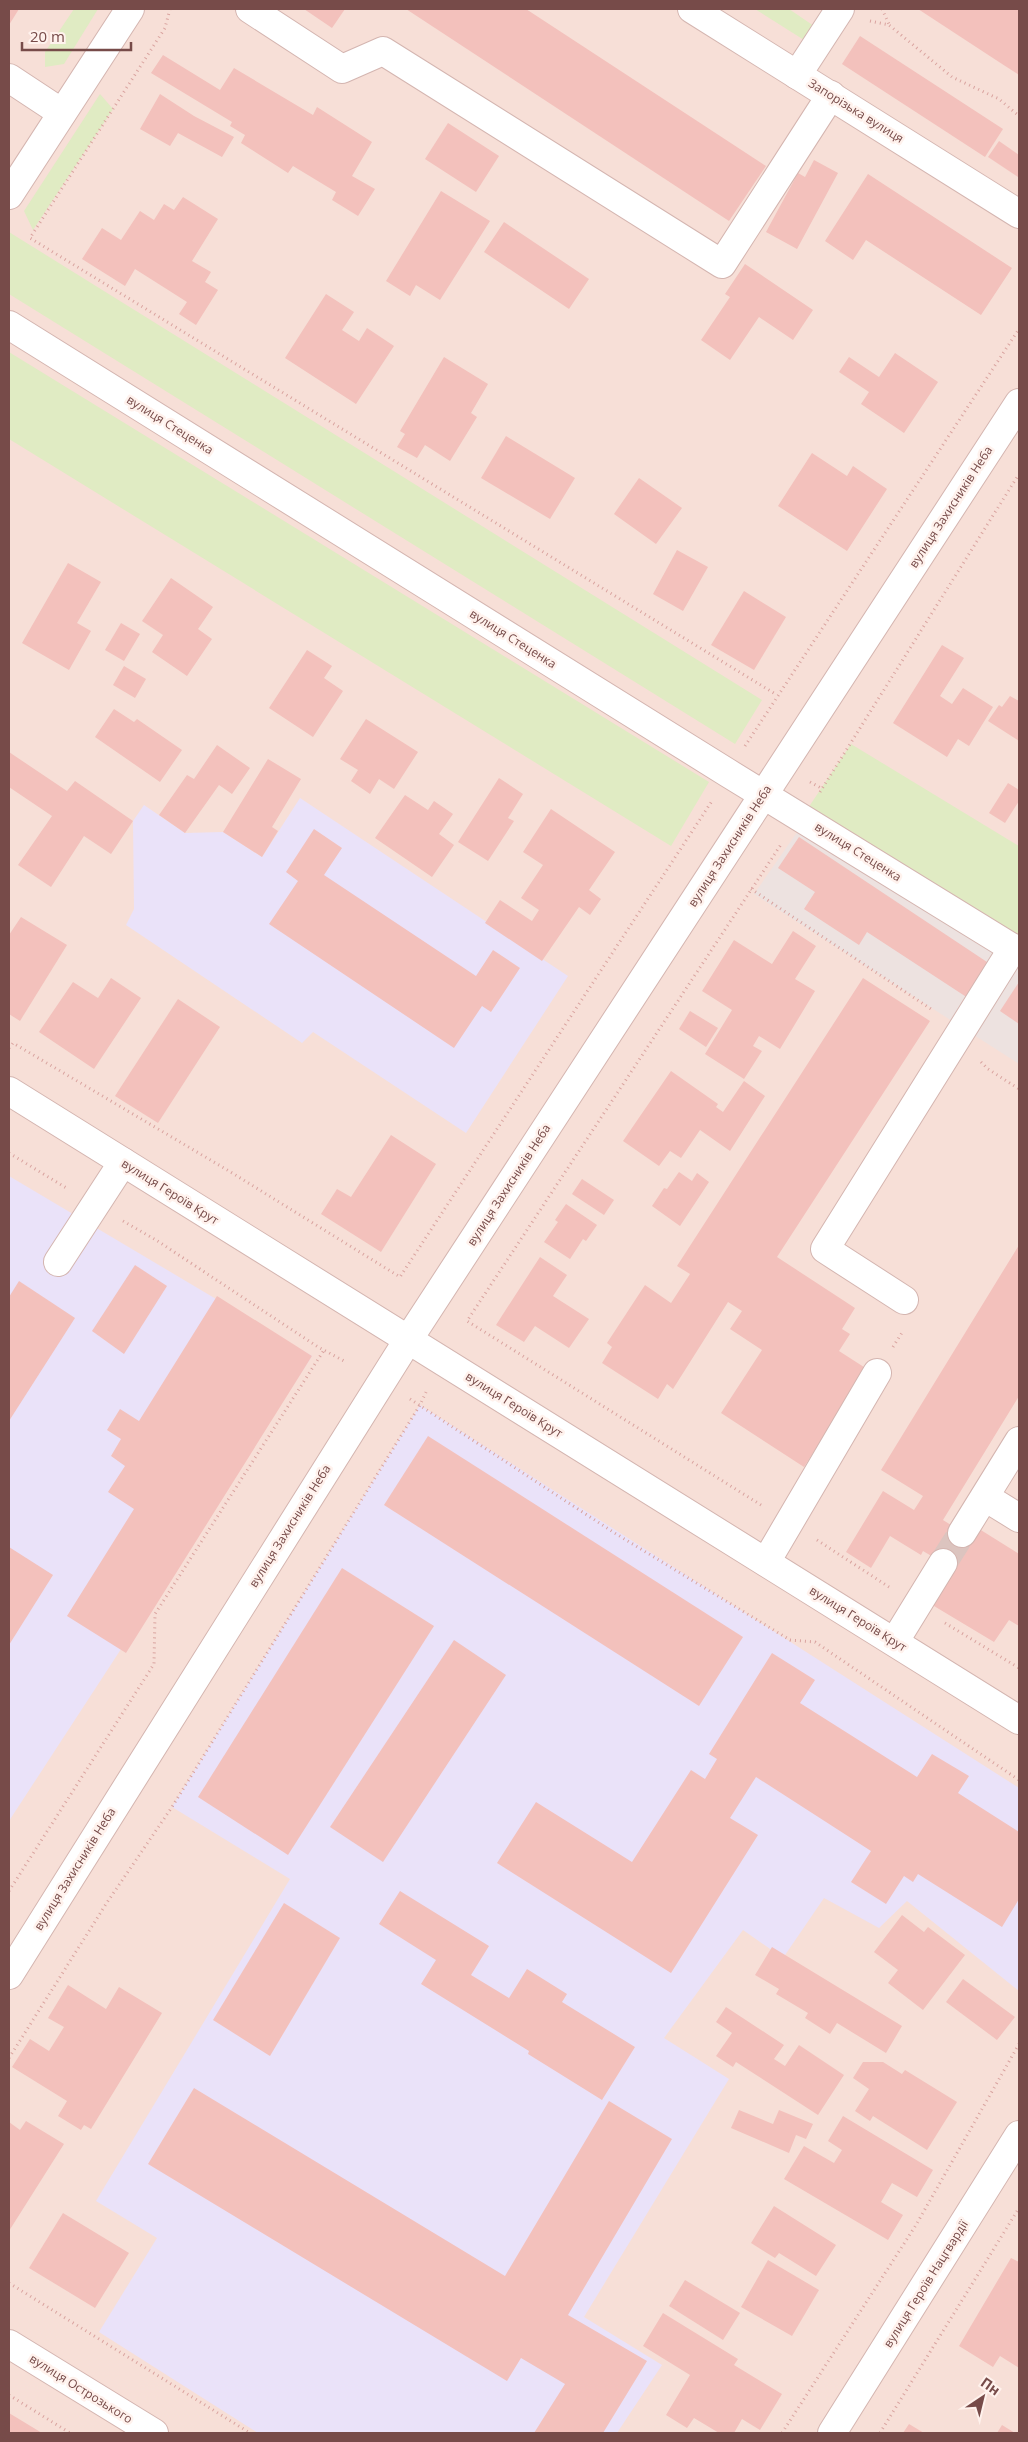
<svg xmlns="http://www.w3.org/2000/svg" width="1028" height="2442" viewBox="0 0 1028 2442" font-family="'Open Sans',sans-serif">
  <rect width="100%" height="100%" fill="#fdede6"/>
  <!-- residential -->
  <rect fill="#f7dfd7" x="9" y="9" width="1010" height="2424"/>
  <!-- industrial -->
  <polygon fill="#ede2e0" points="800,828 1019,968 1019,1064 754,894"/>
  <!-- education -->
  <g fill="#eae2f9">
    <polygon points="300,798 568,976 466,1133 313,1032 302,1043 126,925 134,909 133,821 144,805 185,833 223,832 262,857"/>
    <polygon points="9,1176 312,1356 9,1821"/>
    <polygon points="420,1405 1019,1788 1019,1991 907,1901 879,1928 824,1898 783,1958 743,1930 664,2038 729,2079 584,2317 662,2365 617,2433 258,2433 99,2332 157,2238 96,2201 290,1879 172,1807"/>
  </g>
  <!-- green -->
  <g fill="#e0ebc3">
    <polygon points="74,9 98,9 64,64 45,67 45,52"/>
    <polygon points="755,9 789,9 814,26 804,40"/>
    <polygon points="100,94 113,109 33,230 24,211"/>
    <polygon points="9,232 762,700 735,744 9,294"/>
    <polygon points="9,352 709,782 671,846 9,439"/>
    <polygon points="851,744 1019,846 1019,952 802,817"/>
  </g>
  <!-- building -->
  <g fill="#f3c1bc">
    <polygon points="9,9 19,9 9,25"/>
    <polygon points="304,9 345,9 332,28"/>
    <polygon points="406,9 526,9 766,166 729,221"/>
    <polygon points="918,9 1019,9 1019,75 999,62"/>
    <polygon points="860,36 1003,129 985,157 842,64"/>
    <polygon points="163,55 220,90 234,68 313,115 317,107 372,142 352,176 375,189 358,216 332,200 336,192 293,166 288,173 241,143 245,135 230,126 232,122 151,73"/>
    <polygon points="160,94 194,116 234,137 222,157 178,133 170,146 140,129"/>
    <polygon points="448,123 499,156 476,192 425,159"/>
    <polygon points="999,141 1019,155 1018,177 988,157"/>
    <polygon points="814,160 838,173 797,249 766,232 798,173 805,177"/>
    <polygon points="868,174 1012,268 981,315 866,240 853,260 825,241"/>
    <polygon points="441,191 490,221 440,300 416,285 410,296 386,281"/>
    <polygon points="183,197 218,219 192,261 211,272 205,282 218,290 196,325 179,314 187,302 135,269 125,286 82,259 102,228 121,240 140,211 154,220 164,204 174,210"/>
    <polygon points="504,222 589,279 569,309 484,252"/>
    <polygon points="745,264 813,310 793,340 759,317 730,360 701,340 730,297 725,294"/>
    <polygon points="326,294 354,312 342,330 359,341 367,328 394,346 356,404 285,358"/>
    <polygon points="895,353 938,382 904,433 861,404 869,392 839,372 849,357 879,377"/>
    <polygon points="444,357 488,384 471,413 477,417 450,461 425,445 417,458 397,447 405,434 400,431"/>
    <polygon points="506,436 575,478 550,519 481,478"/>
    <polygon points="812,453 847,476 853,466 887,489 847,551 778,506"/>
    <polygon points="639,478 682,508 656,544 614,514"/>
    <polygon points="677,550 708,567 683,611 653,594"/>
    <polygon points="68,563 101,582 77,623 91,631 69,670 22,643"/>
    <polygon points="171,578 213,607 198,629 212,639 187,676 152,652 163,635 142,621"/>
    <polygon points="744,591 786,617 754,670 711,645"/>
    <polygon points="121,623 140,634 124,661 105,650"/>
    <polygon points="942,645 964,658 940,696 952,704 963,688 993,707 969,746 958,739 947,757 893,723"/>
    <polygon points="307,650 332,666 324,678 343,691 313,737 269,708"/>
    <polygon points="124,666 146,679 135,698 113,685"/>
    <polygon points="1010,696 1019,701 1019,741 988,721 999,705 1002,707"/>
    <polygon points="114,709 134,722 137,719 182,750 160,782 95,737"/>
    <polygon points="366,719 418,752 394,789 379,779 370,794 351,781 358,770 340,759"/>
    <polygon points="217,745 250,768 232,794 219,785 185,833 159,815 187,775 194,779"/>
    <polygon points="9,752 67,791 75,781 133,821 111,854 84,836 51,887 18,865 52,816 9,787"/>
    <polygon points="268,759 301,779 272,827 278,831 262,857 223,832"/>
    <polygon points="499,778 523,794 508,818 514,821 488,861 458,842"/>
    <polygon points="1008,783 1019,790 1019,801 1005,823 989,813"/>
    <polygon points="405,795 428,810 434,801 453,814 439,834 454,845 432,877 375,838"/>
    <polygon points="551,809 615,852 589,890 601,899 590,915 579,907 542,961 485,923 500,900 532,921 539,910 521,898 543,865 523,852"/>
    <polygon points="314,829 342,848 324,875 476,976 493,950 520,968 491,1012 482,1006 454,1048 269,924 298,881 286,872"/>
    <polygon points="799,837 993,966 971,1000 867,932 859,945 804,909 815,892 778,868"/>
    <polygon points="21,917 67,945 20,1021 9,1014 9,935"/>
    <polygon points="793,931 816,946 795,979 815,991 780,1049 759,1036 753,1046 762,1051 744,1079 705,1054 732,1010 702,991 734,940 772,964"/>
    <polygon points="111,978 141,998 94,1069 39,1032 73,982 98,998"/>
    <polygon points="863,978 930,1021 777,1257 855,1308 842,1329 850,1334 839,1351 867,1369 804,1467 721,1413 762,1350 730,1329 742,1311 728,1302 673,1389 667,1384 658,1399 602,1363 612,1347 607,1343 645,1285 671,1303 690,1274 677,1266"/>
    <polygon points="1019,982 1019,1024 1000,1011"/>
    <polygon points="178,999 220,1027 158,1123 115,1096"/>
    <polygon points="690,1011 718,1028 706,1047 679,1029"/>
    <polygon points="671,1071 718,1104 716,1107 723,1112 744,1081 765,1096 730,1151 700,1130 681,1158 670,1151 659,1166 623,1141"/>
    <polygon points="391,1135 436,1164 381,1252 321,1214 337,1189 351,1197"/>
    <polygon points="679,1172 692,1181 697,1173 709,1182 680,1226 652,1206 664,1188 667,1189"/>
    <polygon points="582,1179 614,1200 604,1215 572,1194"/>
    <polygon points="566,1204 597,1225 586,1241 583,1239 570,1259 544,1242 558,1222 555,1220"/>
    <polygon points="1019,1245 1019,1396 943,1520 970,1537 976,1527 1019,1554 1019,1626 1009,1620 994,1642 929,1603 950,1567 923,1551 921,1555 890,1536 871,1568 846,1552 883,1491 914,1510 923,1496 881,1470"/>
    <polygon points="540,1257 567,1275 553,1296 589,1319 569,1348 535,1326 524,1342 496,1325"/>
    <polygon points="135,1265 167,1286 124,1354 92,1331"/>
    <polygon points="19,1281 75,1318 9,1421 9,1297"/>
    <polygon points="217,1296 312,1356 126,1653 67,1616 134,1509 108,1492 125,1466 111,1456 121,1439 107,1430 120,1409 139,1421"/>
    <polygon points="428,1436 743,1637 699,1706 384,1505"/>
    <polygon points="9,1547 53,1575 9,1645"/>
    <polygon points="342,1568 434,1626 288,1855 198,1797"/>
    <polygon points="454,1640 506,1675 383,1862 330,1827"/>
    <polygon points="772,1653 815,1680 800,1703 917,1777 932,1754 969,1776 958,1793 1019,1832 1019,1899 1002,1927 918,1874 913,1882 904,1876 886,1904 851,1882 871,1851 756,1777 730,1818 758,1835 671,1973 497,1863 536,1802 632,1862 691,1770 705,1779 717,1759 709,1754"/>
    <polygon points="400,1891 489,1946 471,1975 509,1998 527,1969 567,1994 562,2002 635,2047 602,2100 528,2054 529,2051 421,1984 436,1960 379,1924"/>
    <polygon points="284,1903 340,1938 270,2056 213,2020"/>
    <polygon points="902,1915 924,1932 928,1927 965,1955 923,2010 888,1983 898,1970 874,1952"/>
    <polygon points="772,1947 902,2026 886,2053 837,2023 830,2034 805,2018 808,2013 776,1994 779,1989 755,1975"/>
    <polygon points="963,1979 1015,2017 997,2040 946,2002"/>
    <polygon points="68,1985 106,2009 119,1987 162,2013 91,2129 84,2125 81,2130 58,2116 67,2101 12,2067 30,2039 49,2051 64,2027 48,2018"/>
    <polygon points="726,2007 784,2045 774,2059 785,2066 799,2045 844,2075 818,2115 736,2062 733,2067 716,2056 732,2033 716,2022"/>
    <polygon points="863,2062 883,2062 902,2074 905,2070 957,2102 927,2150 873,2116 870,2121 855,2111 869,2089 853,2078"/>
    <polygon points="194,2088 505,2276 609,2101 672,2139 568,2315 647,2361 603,2433 534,2433 565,2384 521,2358 507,2381 148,2164"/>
    <polygon points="739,2110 773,2124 779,2110 813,2124 806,2139 796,2135 789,2153 731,2128"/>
    <polygon points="843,2116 933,2170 917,2197 892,2183 881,2202 903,2215 888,2240 784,2179 804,2146 834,2163 842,2150 828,2141"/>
    <polygon points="26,2121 64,2144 9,2231 9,2122 20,2130"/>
    <polygon points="774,2206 836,2245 816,2276 779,2253 775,2258 751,2243"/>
    <polygon points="63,2213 129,2253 95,2308 29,2268"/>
    <polygon points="1011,2258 1019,2262 1019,2368 1000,2356 993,2367 959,2346"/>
    <polygon points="768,2260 819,2290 792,2336 741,2307"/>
    <polygon points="685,2280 740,2313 723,2340 669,2306"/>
    <polygon points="663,2313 738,2359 734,2365 782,2394 760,2430 742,2419 734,2433 719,2433 694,2418 687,2428 666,2415 690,2375 643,2346"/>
    <polygon points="9,2413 42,2433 9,2433"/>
    <polygon points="909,2424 924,2433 903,2433"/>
    <polygon points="1002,2425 1015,2433 997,2433"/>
  </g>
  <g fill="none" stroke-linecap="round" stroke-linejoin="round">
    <!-- minor-tunnel -->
    <polyline stroke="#dcc4bf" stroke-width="28" stroke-dasharray="28 14" stroke-linecap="butt" points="943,1563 962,1533"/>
    <defs>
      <g id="minor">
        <polyline points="250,9 342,69 383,51 722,264 831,95"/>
        <polyline points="692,9 1019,214"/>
        <polyline points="797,75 840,9"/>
        <polyline points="9,78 62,113"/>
        <polyline points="9,195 130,9"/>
        <polyline points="9,325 728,773 1019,952"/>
        <polyline points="9,1091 1019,1720"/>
        <polyline points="58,1262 123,1162"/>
        <polyline points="904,1300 825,1249 1013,948"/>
        <polyline points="985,1497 1019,1518"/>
        <polyline points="962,1533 1019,1441"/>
        <polyline points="766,1562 877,1373"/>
        <polyline points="895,1641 943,1563"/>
        <polyline points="9,1975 408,1340 1019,403"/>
        <polyline points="9,2344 154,2433"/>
        <polyline points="832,2433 1019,2135"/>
      </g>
    </defs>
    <!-- minor casing -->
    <use href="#minor" stroke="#d4b5b0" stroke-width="30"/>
    <!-- path -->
    <g stroke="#d9a39f" stroke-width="3" stroke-dasharray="1 4" stroke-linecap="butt">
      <polyline points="170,9 165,28 30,238 777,695"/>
      <polyline points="882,9 889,24"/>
      <polyline points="870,21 889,25 952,77 999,99 1019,116"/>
      <polyline points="745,746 1019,329"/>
      <polyline points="810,782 823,789"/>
      <polyline points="820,792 1019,474"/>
      <polyline points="751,889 934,1011"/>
      <polyline points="9,1048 13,1043 229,1171 400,1277 712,801"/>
      <polyline points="981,1062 988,1069 1019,1089"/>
      <polyline points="9,1153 68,1189"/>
      <polyline points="123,1221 156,1240 318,1347 346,1362"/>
      <polyline points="893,1347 903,1331"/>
      <polyline points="410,1399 613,1532 790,1640 815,1642 1019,1780"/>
      <polyline points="761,1505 467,1321 782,843"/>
      <polyline points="817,1540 889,1587"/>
      <polyline points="945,1623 1019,1668"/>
      <polyline points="9,1891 154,1664 155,1614 324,1350"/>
      <polyline points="9,2058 106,1904 172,1807 420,1405 427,1390"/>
      <polyline points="9,2283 250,2433"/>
      <polyline points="9,2395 70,2433"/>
      <polyline points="782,2433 916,2225 1019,2044"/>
      <polyline points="880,2433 1019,2208"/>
    </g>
    <!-- minor -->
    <use href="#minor" stroke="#fff" stroke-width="28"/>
  </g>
  <g text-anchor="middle" stroke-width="5" stroke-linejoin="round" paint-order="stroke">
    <!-- street labels -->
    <g font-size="12" fill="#774b49" stroke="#fff2ed">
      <text transform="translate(856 111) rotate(32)" y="4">Запорізька вулиця</text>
      <text transform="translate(170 425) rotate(32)" y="4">вулиця Стеценка</text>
      <text transform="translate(951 507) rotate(-57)" y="4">вулиця Захисників Неба</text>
      <text transform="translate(513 639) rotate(32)" y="4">вулиця Стеценка</text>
      <text transform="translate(730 846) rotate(-57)" y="4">вулиця Захисників Неба</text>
      <text transform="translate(858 852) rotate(32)" y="4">вулиця Стеценка</text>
      <text transform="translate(509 1185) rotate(-57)" y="4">вулиця Захисників Неба</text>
      <text transform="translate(170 1192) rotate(32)" y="4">вулиця Героїв Крут</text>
      <text transform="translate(514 1405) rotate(32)" y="4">вулиця Героїв Крут</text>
      <text transform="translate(290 1526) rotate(-58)" y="4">вулиця Захисників Неба</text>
      <text transform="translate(858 1619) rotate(32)" y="4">вулиця Героїв Крут</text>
      <text transform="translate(75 1869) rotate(-58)" y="4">вулиця Захисників Неба</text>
      <text transform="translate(926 2284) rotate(-58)" y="4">вулиця Героїв Нацгвардії</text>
      <text transform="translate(81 2389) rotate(32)" y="4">вулиця Острозького</text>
    </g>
  </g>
  <!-- border -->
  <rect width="1028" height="2442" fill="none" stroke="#774b49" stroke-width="20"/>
  <!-- north arrow -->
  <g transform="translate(983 2397) rotate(35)" stroke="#fff2ed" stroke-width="4" paint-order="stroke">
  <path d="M0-4L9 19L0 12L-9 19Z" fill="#774b49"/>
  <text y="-8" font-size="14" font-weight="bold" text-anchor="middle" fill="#774b49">Пн</text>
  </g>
  <!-- scale -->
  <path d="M22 42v8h109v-8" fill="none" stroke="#774b49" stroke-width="2.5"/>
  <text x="30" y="42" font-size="15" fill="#774b49" stroke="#fff2ed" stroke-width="4" paint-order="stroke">20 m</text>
</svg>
